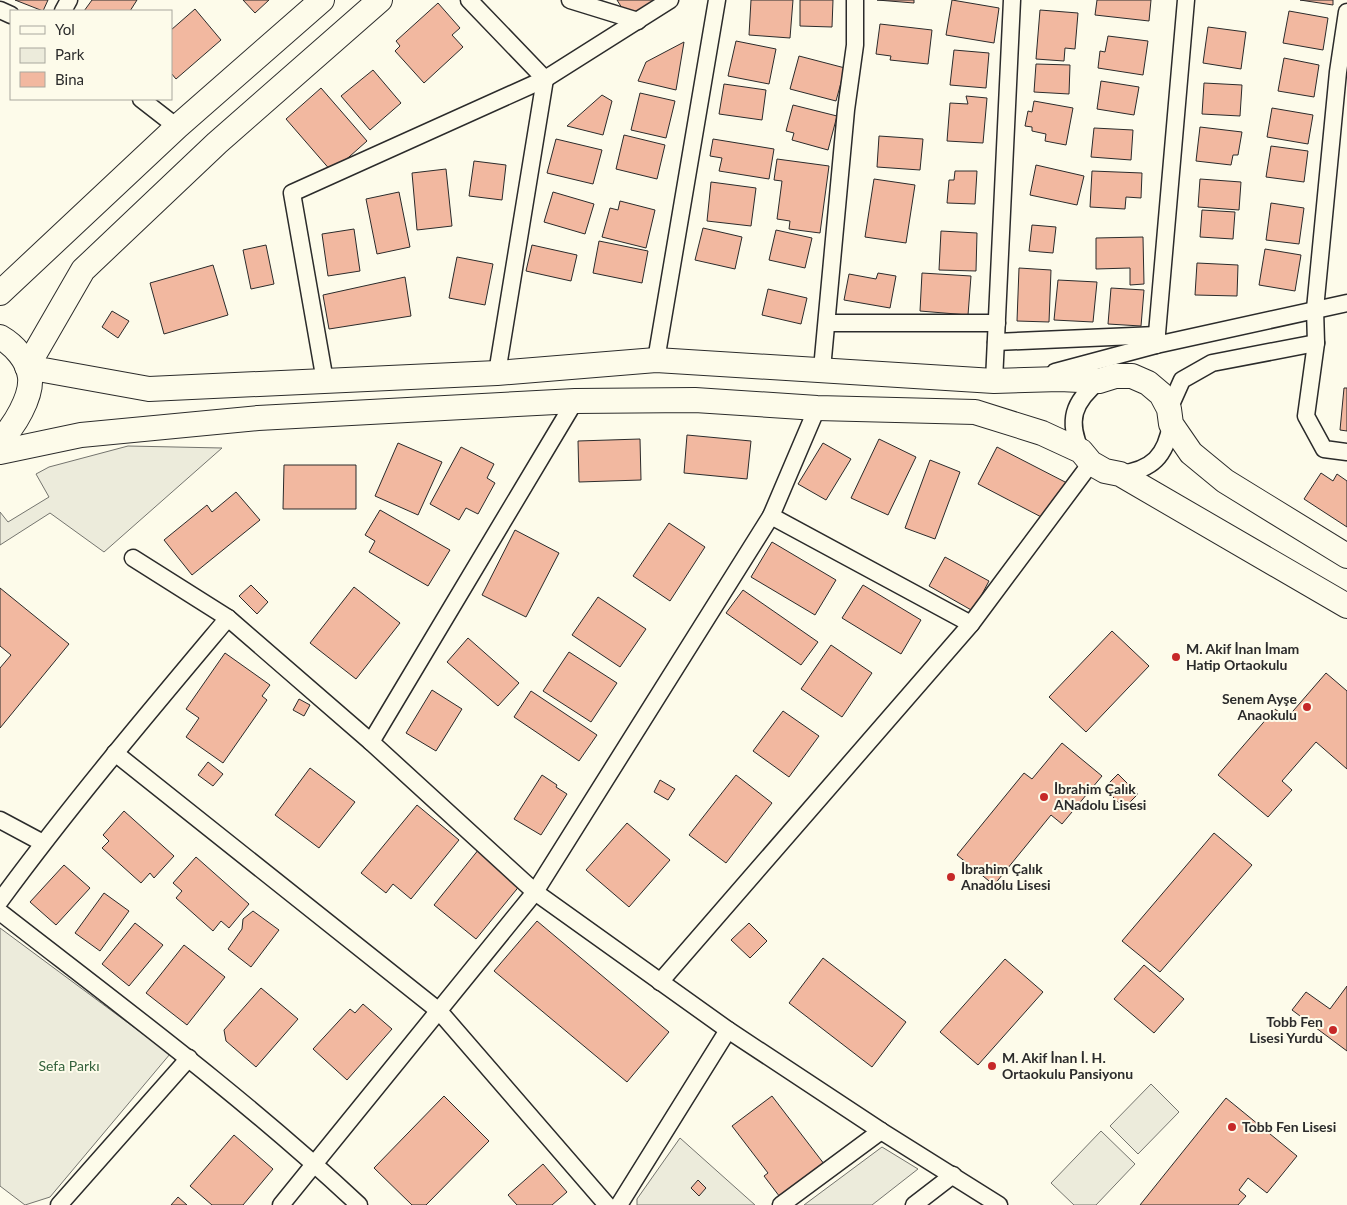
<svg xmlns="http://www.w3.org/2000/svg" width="1347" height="1205" viewBox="0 0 1347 1205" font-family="Lato,sans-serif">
  <rect width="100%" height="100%" fill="#fdfbea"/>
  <!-- green -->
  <g fill="#ecebdb" stroke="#74746e">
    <polygon points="128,446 222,448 104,552 50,513 0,545 0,512 8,522 49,497 36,474 49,467"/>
    <polygon points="0,928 170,1054 50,1197 25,1205 0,1186"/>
    <polygon points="1151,1084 1179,1112 1138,1154 1110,1126"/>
    <polygon points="1101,1131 1135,1164 1096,1205 1074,1205 1051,1183"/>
    <polygon points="680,1138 755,1205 637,1205 637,1199"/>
    <polygon points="882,1147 918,1169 872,1205 804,1205"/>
  </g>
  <!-- building -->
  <g fill="#f2b8a0" stroke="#2b2b2b">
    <polygon points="15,0 48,0 43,11"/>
    <polygon points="92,0 137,0 130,11 84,11"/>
    <polygon points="243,0 269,0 255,13"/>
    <polygon points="617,0 665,0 630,21"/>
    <polygon points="751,0 793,0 790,38 749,35"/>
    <polygon points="800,0 833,0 832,27 800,26"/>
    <polygon points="877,0 914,0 914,3"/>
    <polygon points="952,0 999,8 994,43 946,35"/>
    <polygon points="1097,0 1151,0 1149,21 1095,15"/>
    <polygon points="1300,0 1333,0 1333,5"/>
    <polygon points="438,3 460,28 452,35 463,47 424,83 395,51 400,46 396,41"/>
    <polygon points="195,9 221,40 176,79 171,73 171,30"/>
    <polygon points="1040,10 1078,13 1075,49 1065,48 1064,61 1036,59"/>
    <polygon points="1289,11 1328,18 1323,50 1283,43"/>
    <polygon points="880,24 932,30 928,64 890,60 891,56 876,54"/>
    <polygon points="1208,27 1246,32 1241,69 1203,63"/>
    <polygon points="1108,36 1148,41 1143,75 1098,68 1100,51 1105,52"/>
    <polygon points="736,41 776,49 769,84 728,76"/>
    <polygon points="684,42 676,90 638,81 646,62"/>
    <polygon points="954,50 989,53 986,88 950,85"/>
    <polygon points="799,56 845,68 836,101 790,89"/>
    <polygon points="1284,58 1319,65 1314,97 1278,91"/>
    <polygon points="1036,64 1070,65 1069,94 1034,92"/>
    <polygon points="373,70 401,103 370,130 341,96"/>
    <polygon points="1101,81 1139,87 1134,115 1097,109"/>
    <polygon points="1204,83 1242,85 1240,116 1202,114"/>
    <polygon points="724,84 766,90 762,120 719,114"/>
    <polygon points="321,88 367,141 332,172 286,119"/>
    <polygon points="640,93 675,101 666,138 631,130"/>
    <polygon points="602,95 612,101 603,135 567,126"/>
    <polygon points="966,96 987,98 983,143 947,141 950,103 968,104"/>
    <polygon points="1034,101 1073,108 1066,145 1045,141 1046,134 1032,131 1032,127 1025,126 1028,111 1032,112"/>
    <polygon points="793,105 837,116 828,150 792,140 794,133 786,131"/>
    <polygon points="1272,108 1313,115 1308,144 1267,137"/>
    <polygon points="1200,127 1242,132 1238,155 1233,155 1231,165 1196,161"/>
    <polygon points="1094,128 1133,130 1131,160 1091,157"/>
    <polygon points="624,135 665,145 657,179 616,169"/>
    <polygon points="879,136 923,139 920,170 877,167"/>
    <polygon points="556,139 602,150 593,184 547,173"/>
    <polygon points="713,139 774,149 769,179 719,171 722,158 710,156"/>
    <polygon points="1271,146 1308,151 1304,182 1266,177"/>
    <polygon points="777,159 829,166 820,233 789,229 790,221 777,219 782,181 774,180"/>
    <polygon points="474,161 506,165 502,200 469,196"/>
    <polygon points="1036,165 1084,176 1077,205 1030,195"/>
    <polygon points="446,169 452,226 417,230 412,173"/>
    <polygon points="955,171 977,171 975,204 947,203 949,180 954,180"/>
    <polygon points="1092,171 1142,173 1141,198 1126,197 1125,209 1090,207"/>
    <polygon points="874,179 915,185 906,243 865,237"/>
    <polygon points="1200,179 1241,182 1239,210 1198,207"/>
    <polygon points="711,182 756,188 751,226 707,221"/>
    <polygon points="399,192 410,247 377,254 366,199"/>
    <polygon points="553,192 594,204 585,234 544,222"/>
    <polygon points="620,201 655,210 646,248 602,237 610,208 618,210"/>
    <polygon points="1271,203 1304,208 1299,244 1266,240"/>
    <polygon points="1202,210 1235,212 1233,239 1200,237"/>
    <polygon points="1032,225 1056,227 1053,253 1029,251"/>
    <polygon points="703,228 742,237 735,269 695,260"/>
    <polygon points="354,229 360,271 328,276 322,234"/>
    <polygon points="776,230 812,238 805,268 769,260"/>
    <polygon points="941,231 977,233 976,271 939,270"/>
    <polygon points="1143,237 1144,284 1130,285 1130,268 1096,269 1096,238"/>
    <polygon points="599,241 648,251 642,283 593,273"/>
    <polygon points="266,245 274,284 251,289 243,250"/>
    <polygon points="532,245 577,255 571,281 526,271"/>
    <polygon points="1265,249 1301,255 1295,291 1259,285"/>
    <polygon points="457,257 493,264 485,305 449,298"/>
    <polygon points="1197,263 1238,265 1237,296 1195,295"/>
    <polygon points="213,265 228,315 164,334 150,283"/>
    <polygon points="1019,268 1051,270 1049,322 1017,321"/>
    <polygon points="878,273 896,276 890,308 844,300 849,274 876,279"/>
    <polygon points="922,273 971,276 968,315 920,311"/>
    <polygon points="405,277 411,316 329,329 323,295"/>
    <polygon points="1058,280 1097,282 1093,322 1054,320"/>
    <polygon points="1111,288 1144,290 1141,326 1108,324"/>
    <polygon points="768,289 807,298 801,324 762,315"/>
    <polygon points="112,311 129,321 118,338 102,327"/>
    <polygon points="1344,388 1347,388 1347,431 1340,430"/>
    <polygon points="687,435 751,441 747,479 684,473"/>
    <polygon points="640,439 641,480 579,482 578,441"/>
    <polygon points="879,439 916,457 888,515 851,498"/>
    <polygon points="398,443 442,462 418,515 375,496"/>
    <polygon points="823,443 851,459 826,500 798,484"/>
    <polygon points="461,447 494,464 487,478 495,483 478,514 466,508 459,520 430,504"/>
    <polygon points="997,447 1067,483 1047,520 978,484"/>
    <polygon points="930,460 960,472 935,539 905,528"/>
    <polygon points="284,465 356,465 356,509 283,509"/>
    <polygon points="1321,473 1333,481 1337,474 1347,481 1347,527 1304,499"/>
    <polygon points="236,492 260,520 192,575 164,540 207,505 212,512"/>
    <polygon points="380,510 450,550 428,586 369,552 375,541 365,535"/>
    <polygon points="669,523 705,547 670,601 633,576"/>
    <polygon points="515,530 559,553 526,617 482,595"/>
    <polygon points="772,542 836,580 815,615 751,577"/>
    <polygon points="945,557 989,581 973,611 929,586"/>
    <polygon points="251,585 268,602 257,614 239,596"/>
    <polygon points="863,585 921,620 901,654 842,618"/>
    <polygon points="354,587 400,623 356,679 310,643"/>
    <polygon points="0,588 69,644 0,728 0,668 11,655 0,646"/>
    <polygon points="743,590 818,642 801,665 726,613"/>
    <polygon points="598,597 646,629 620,667 572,635"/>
    <polygon points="1112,631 1149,666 1086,732 1049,697"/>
    <polygon points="468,638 519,683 498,706 447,662"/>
    <polygon points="831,645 872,673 842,717 801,689"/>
    <polygon points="569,652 617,683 591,722 543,691"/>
    <polygon points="225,653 270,685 262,696 267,700 223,763 186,737 199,718 186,709"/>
    <polygon points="1326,673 1347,691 1347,769 1316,742 1282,781 1292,790 1268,817 1218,775 1275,709 1287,718"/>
    <polygon points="432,690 462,709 436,751 406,733"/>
    <polygon points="531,691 597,735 579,761 514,717"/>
    <polygon points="299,699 310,705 304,716 293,710"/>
    <polygon points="783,711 819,736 789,777 753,751"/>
    <polygon points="1062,743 1102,776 1062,824 1051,815 994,885 957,855 1024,773 1032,779"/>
    <polygon points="208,762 223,774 213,786 198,775"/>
    <polygon points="310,768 355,802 319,848 275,815"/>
    <polygon points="1118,774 1138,794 1124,808 1104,788"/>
    <polygon points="542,775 557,785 556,787 567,794 541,835 514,819"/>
    <polygon points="736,775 772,803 726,863 689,835"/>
    <polygon points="660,780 675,789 668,800 654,792"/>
    <polygon points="417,805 459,840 411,899 393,884 386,893 361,873"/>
    <polygon points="124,811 174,856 154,878 150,873 141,883 102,848 109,841 103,835"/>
    <polygon points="627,823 670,860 629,907 586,870"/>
    <polygon points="1214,833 1252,865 1160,972 1122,941"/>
    <polygon points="479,849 521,884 476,939 434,905"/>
    <polygon points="196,857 249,904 229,928 221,921 213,931 176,898 182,891 173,883"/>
    <polygon points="64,865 90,888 56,925 30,902"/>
    <polygon points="104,893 129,911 100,951 75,933"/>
    <polygon points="253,911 279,930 251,967 228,949 242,929 243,919"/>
    <polygon points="537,921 669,1032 627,1082 494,971"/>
    <polygon points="135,923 163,945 129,986 102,964"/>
    <polygon points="749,923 767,941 750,958 731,940"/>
    <polygon points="184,945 225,977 187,1025 146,993"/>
    <polygon points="823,958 906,1022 872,1067 789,1003"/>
    <polygon points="1005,959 1043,992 978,1065 940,1032"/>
    <polygon points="1144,965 1184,999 1154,1033 1114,999"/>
    <polygon points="1347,986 1347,1051 1292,1010 1306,992 1330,1009"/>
    <polygon points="261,988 298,1019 256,1067 226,1041 224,1030"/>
    <polygon points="363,1004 392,1029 347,1080 313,1049 350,1009 355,1013"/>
    <polygon points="444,1096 489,1141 426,1205 412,1205 374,1168"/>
    <polygon points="772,1096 831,1173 786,1205 764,1176 768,1173 732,1126"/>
    <polygon points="1226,1098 1297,1156 1267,1193 1248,1178 1239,1190 1246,1196 1238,1205 1140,1205"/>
    <polygon points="234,1135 273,1169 243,1205 212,1205 190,1186"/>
    <polygon points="543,1164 567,1192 552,1205 517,1205 508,1195"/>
    <polygon points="698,1180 706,1188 699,1196 691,1188"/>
    <polygon points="178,1197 187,1205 171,1205"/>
  </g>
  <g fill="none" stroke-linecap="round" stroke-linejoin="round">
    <defs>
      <g id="street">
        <polyline points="469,0 545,79 497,373"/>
        <polyline points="570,0 638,21"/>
        <polyline points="0,10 11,15"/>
        <polyline points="63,11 69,0"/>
        <polyline points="1347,12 1338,72 1315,309 1316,343 1306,416 1324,449 1347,452"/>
        <polyline points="141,99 177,127"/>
        <polyline points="827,323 997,323"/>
        <polyline points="996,342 1157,335"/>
        <polyline points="1156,345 1186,0"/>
        <polyline points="656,360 717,0"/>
        <polyline points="822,369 846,110 855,45 855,0"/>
        <polyline points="1055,372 1156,345 1347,303"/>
        <polyline points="325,381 292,193 545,79 670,0"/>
        <polyline points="994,381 1012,0"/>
        <polyline points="1169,409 1182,380 1212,363 1316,343"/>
        <path d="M1081,451c-14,-30 -8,-49 18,-70"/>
        <path d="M1120,474c32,-4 46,-18 51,-50"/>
        <polyline points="771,516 971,624"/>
        <polyline points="133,558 228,618 371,742 535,892 728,1030 881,1131 999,1205"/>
        <polyline points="371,742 575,401"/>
        <polyline points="115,753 439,1011 607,1205"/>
        <polyline points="0,820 43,843"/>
        <path d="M0,901c72,-98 150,-190 228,-283"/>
        <path d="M0,912c122,95 246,187 359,293"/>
        <polyline points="660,982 971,624 1091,463"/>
        <polyline points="59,1205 189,1058"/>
        <polyline points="281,1205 535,892 771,516 817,408"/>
        <polyline points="619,1205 728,1030"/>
        <polyline points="781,1205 881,1131"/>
        <polyline points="914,1205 953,1175"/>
      </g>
      <g id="secondary">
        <polyline points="380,0 217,143 83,270 27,367 149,389 497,373 656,360 994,381 1060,379 1099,381 1115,376 1132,376 1148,383 1161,394 1169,409 1171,424 1191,453 1225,481 1347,556"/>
        <polyline points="0,293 177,127 322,0"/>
        <path d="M0,337c14,8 28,23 30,40 2,20 -16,50 -30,63"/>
        <polyline points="0,452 81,435 258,418 575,401 695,400 817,408 975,412 1042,433 1081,451 1091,463 1105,471 1120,474 1347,606"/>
      </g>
    </defs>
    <!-- street casing -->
    <use href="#street" stroke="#2b2b2b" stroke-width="19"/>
    <!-- secondary casing -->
    <use href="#secondary" stroke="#2b2b2b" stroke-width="26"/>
    <!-- street -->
    <use href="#street" stroke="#fdfbea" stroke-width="16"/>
    <!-- secondary -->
    <use href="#secondary" stroke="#fdfbea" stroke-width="24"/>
  </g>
  <!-- markers -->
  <g fill="#c62828" stroke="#fdfbea" stroke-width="2">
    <circle cx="1176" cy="657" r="5"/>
    <circle cx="1307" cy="707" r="5"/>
    <circle cx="1044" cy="797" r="5"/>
    <circle cx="951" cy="877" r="5"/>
    <circle cx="1333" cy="1030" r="5"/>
    <circle cx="992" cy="1066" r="5"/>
    <circle cx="1232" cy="1127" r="5"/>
  </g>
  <g text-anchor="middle" stroke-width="4" stroke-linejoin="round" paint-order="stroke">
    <!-- poi labels -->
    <g font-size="14" font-weight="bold" fill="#2b2b2b" stroke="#fdfbea" text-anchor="start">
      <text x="1186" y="654">M. Akif İnan İmam<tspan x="1186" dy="16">Hatip Ortaokulu</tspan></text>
      <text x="1297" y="704" text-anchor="end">Senem Ayşe<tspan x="1297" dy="16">Anaokulu</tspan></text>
      <text x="1054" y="794">İbrahim Çalık<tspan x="1054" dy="16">ANadolu Lisesi</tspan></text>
      <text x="961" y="874">İbrahim Çalık<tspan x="961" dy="16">Anadolu Lisesi</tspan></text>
      <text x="1323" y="1027" text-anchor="end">Tobb Fen<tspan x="1323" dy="16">Lisesi Yurdu</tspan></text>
      <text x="1002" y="1063">M. Akif İnan İ. H.<tspan x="1002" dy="16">Ortaokulu Pansiyonu</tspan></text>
      <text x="1242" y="1132">Tobb Fen Lisesi</text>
    </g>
    <!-- park labels -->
    <g font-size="14" fill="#34623c" stroke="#fdfbea">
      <text x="69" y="1071">Sefa Parkı</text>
    </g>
  </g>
  <!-- legend -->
  <rect x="10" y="10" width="162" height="90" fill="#fdfbea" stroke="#a9a89e"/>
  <rect x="20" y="26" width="25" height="8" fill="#fdfbea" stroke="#a9a89e"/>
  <text x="55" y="35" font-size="15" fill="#2b2b2b">Yol</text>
  <rect x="20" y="48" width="25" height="15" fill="#ecebdb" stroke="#a9a89e"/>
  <text x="55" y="60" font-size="15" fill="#2b2b2b">Park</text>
  <rect x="20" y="72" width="25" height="15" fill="#f2b8a0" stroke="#a9a89e"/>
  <text x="55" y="85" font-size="15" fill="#2b2b2b">Bina</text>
</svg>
